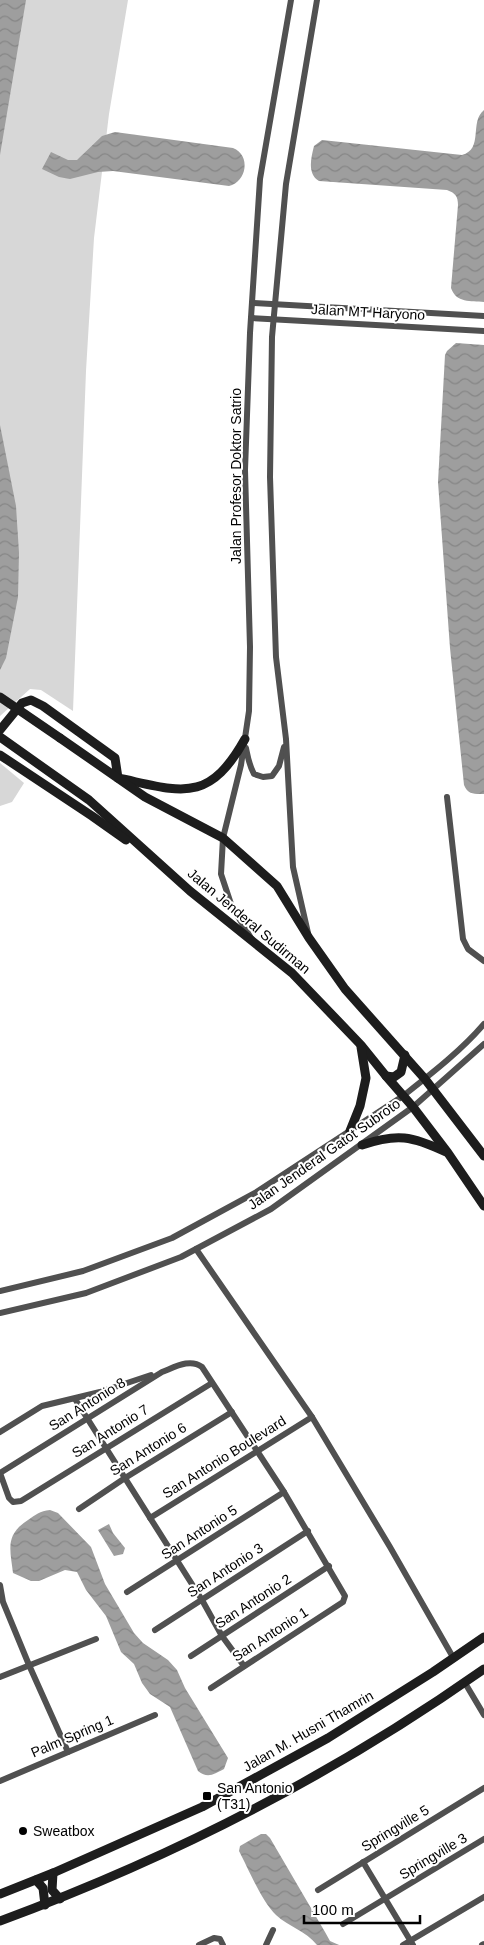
<svg xmlns="http://www.w3.org/2000/svg" width="484" height="1945" viewBox="0 0 484 1945" font-family="Helvetica,sans-serif">
  <defs>
    <pattern id="water-waves" width="16" height="10" patternUnits="userSpaceOnUse" patternTransform="scale(1.25)"><rect width="16" height="10" fill="#9e9e9e"/><path d="M0 5q4-4 8 0t8 0" fill="none" stroke="#868686"/></pattern>
  </defs>
  <rect width="100%" height="100%" fill="#fff"/>
  <!-- green -->
  <g fill="#d7d7d7">
    <polygon points="0,0 128,0 109,114 94,238 86,371 73,711 41,690 30,689 0,716"/>
    <polygon points="0,763 24,783 12,802 0,806"/>
  </g>
  <!-- water -->
  <g fill="url(#water-waves)">
    <polygon points="0,0 26,0 0,155"/>
    <path d="M484,110v192c-13,-1 -28,1 -33,-14l7,-83c0,-9 -3,-12 -11,-15l-128,-9c-12,-7 -8,-23 -5,-35l8,-6 140,15c22,-6 7,-33 22,-45z"/>
    <path d="M115,132l118,16c18,7 14,34 -4,38l-116,-15 -15,1 -28,7 -11,-2 -17,-8 9,-17 17,8h9l25,-24z"/>
    <path d="M456,343l28,2v449c-9,0 -16,1 -20,-9l-14,-137 -12,-166 7,-127 2,-4z"/>
    <polygon points="0,425 16,506 19,553 18,597 6,658 0,670"/>
    <path d="M50,1510l8,3 33,34 14,37 29,49 9,10 25,17 9,10 8,18 43,70 -4,11c-10,5 -16,10 -26,2l-28,-64 -20,-13 -8,-11 -8,-19 -13,-12 -15,-36 -20,-26 -9,-18 -12,-2 -26,11h-8l-18,-8c-3,-25 -8,-38 15,-53 7,-5 12,-9 22,-10z"/>
    <polygon points="109,1524 113,1533 125,1548 123,1554 114,1556 98,1530"/>
    <path d="M261,1834h5l4,4 55,94 5,9 9,4h-22c-11,-14 -28,-18 -41,-30 -14,-13 -28,-47 -37,-64l1,-5z"/>
  </g>
  <g fill="none" stroke-linecap="round" stroke-linejoin="round">
    <!-- street -->
    <g stroke="#505050" stroke-width="6">
      <polyline points="252,303 484,316"/>
      <polyline points="251,318 484,331"/>
      <path d="M246,748c2,10 3,17 8,26l9,3 9,-1 7,-10 5,-19"/>
      <polyline points="447,797 463,939 468,949 484,961"/>
      <polyline points="308,933 293,867 286,739 276,657 270,477 272,337 286,184 317,0"/>
      <polyline points="251,938 232,907 221,874 223,838 241,765 249,711 250,647 245,470 250,333 260,179 291,0"/>
      <polyline points="196,1249 312,1417 390,1547 454,1659"/>
      <path d="M0,1291l83,-20 89,-33 83,-45 148,-97c28,-22 58,-45 81,-72"/>
      <polyline points="0,1313 86,1293 181,1257 271,1209 413,1107 484,1044"/>
      <polyline points="75,1399 202,1600 222,1636 244,1666"/>
      <polyline points="0,1432 42,1406 100,1392 151,1375"/>
      <path d="M0,1473l162,-101c13,-5 28,-14 40,-5l82,125 61,104 -2,6 -132,86"/>
      <polyline points="0,1473 9,1498 13,1502 21,1501 212,1383"/>
      <polyline points="79,1509 125,1478 232,1412"/>
      <polyline points="150,1518 312,1417"/>
      <polyline points="0,1585 3,1602 29,1665 68,1752"/>
      <polyline points="127,1592 284,1492"/>
      <polyline points="155,1630 308,1531"/>
      <polyline points="191,1656 329,1566"/>
      <polyline points="0,1677 96,1639"/>
      <polyline points="465,1683 484,1715"/>
      <polyline points="0,1781 155,1715"/>
      <polyline points="363,1862 413,1945"/>
      <polyline points="318,1890 484,1788"/>
      <polyline points="343,1924 484,1839"/>
      <polyline points="199,1945 214,1938 220,1939 223,1945"/>
      <polyline points="266,1945 273,1930"/>
      <polyline points="403,1945 484,1897"/>
      <polyline points="482,1945 484,1944"/>
    </g>
    <!-- secondary -->
    <g stroke="#1d1d1d" stroke-width="9">
      <path d="M0,730l22,-27 9,-3 12,6 72,52 3,20c63,13 90,27 127,-39"/>
      <polyline points="0,737 89,800 190,891 292,973 361,1045 386,1076 413,1107 448,1153 484,1206"/>
      <polyline points="60,738 145,797 223,838 277,886 309,938 345,989 425,1079 484,1156"/>
      <polyline points="0,755 92,816 126,840"/>
      <polyline points="386,1076 394,1077 401,1072 405,1055"/>
      <polyline points="350,1131 360,1106 366,1078 361,1047"/>
      <path d="M362,1145c35,-12 50,-9 84,7"/>
      <polyline points="53,1873 52,1890 60,1899"/>
      <polyline points="36,1880 43,1888 45,1905"/>
      <polyline points="0,1894 53,1873 202,1807 328,1738 433,1672 484,1637"/>
      <path d="M0,1921c171,-63 335,-147 484,-252"/>
    </g>
    <!-- secondary-bridge -->
    <polyline stroke="#1d1d1d" stroke-width="9" points="0,697 60,738"/>
  </g>
  <!-- markers -->
  <g fill="#000" stroke="#fff" stroke-width="2">
    <rect x="202" y="1791" width="10" height="10" rx="2.5"/>
    <circle cx="23" cy="1831" r="5"/>
  </g>
  <g text-anchor="middle" stroke-width="4" stroke-linejoin="round" paint-order="stroke">
    <!-- street labels -->
    <g font-size="14" fill="#000" stroke="#fff">
      <text transform="translate(368 312) rotate(3)" y="5">Jalan MT Haryono</text>
      <text transform="translate(236 476) rotate(-90)" y="5">Jalan Profesor Doktor Satrio</text>
      <text transform="translate(249 921) rotate(40)" y="5">Jalan Jenderal Sudirman</text>
      <text transform="translate(324 1154) rotate(-35)" y="5">Jalan Jenderal Gatot Subroto</text>
      <text transform="translate(87 1404) rotate(-32)" y="5">San Antonio 8</text>
      <text transform="translate(110 1431) rotate(-32)" y="5">San Antonio 7</text>
      <text transform="translate(148 1449) rotate(-32)" y="5">San Antonio 6</text>
      <text transform="translate(224 1457) rotate(-32)" y="5">San Antonio Boulevard</text>
      <text transform="translate(199 1532) rotate(-33)" y="5">San Antonio 5</text>
      <text transform="translate(225 1570) rotate(-33)" y="5">San Antonio 3</text>
      <text transform="translate(253 1601) rotate(-33)" y="5">San Antonio 2</text>
      <text transform="translate(270 1634) rotate(-33)" y="5">San Antonio 1</text>
      <text transform="translate(308 1731) rotate(-30)" y="5">Jalan M. Husni Thamrin</text>
      <text transform="translate(72 1736) rotate(-23)" y="5">Palm Spring 1</text>
      <text transform="translate(395 1828) rotate(-31)" y="5">Springville 5</text>
      <text transform="translate(433 1856) rotate(-31)" y="5">Springville 3</text>
    </g>
    <!-- poi labels -->
    <g font-size="14" fill="#000" stroke="#fff" text-anchor="start">
      <text x="217" y="1793">San Antonio<tspan x="217" dy="16">(T31)</tspan></text>
      <text x="33" y="1836">Sweatbox</text>
    </g>
  </g>
  <!-- scale -->
  <path d="M304 1915v8h116v-8" fill="none" stroke="#000000" stroke-width="2.5"/>
  <text x="312" y="1915" font-size="15" fill="#000000" stroke="#ffffff" stroke-width="4" paint-order="stroke">100 m</text>
</svg>
